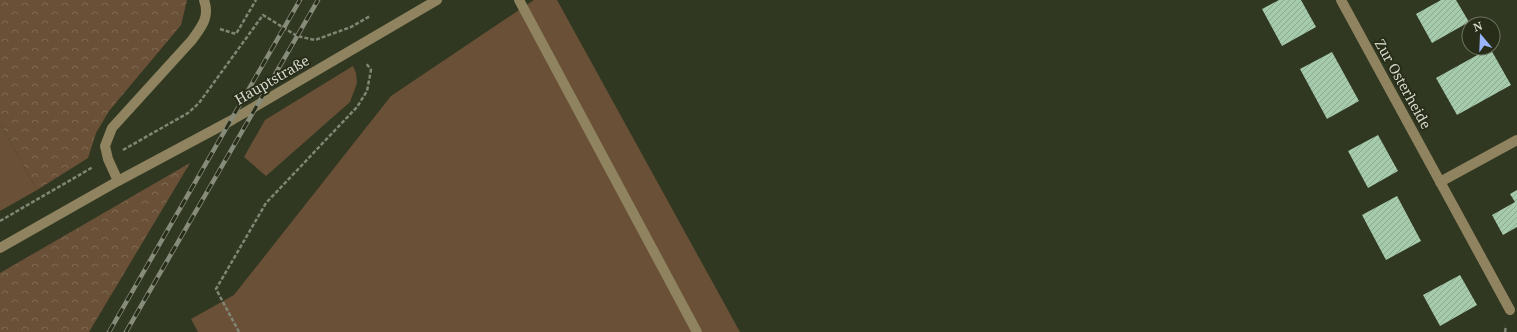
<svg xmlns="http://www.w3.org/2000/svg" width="1517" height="332" viewBox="0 0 1517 332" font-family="'Noto Serif',serif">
  <defs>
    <pattern id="forest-crowns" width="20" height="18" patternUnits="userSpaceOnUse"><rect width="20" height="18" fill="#6a5037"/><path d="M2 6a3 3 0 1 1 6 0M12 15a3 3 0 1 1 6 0" fill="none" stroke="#7e6953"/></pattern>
    <pattern id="building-hatch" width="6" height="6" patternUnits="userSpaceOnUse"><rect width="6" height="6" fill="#a5cbac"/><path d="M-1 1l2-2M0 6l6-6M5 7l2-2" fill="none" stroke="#8ca890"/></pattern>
  </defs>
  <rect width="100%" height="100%" fill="#313822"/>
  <!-- green -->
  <g fill="#6a5037">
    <polygon points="534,0 557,0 740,332 198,332 191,319 234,295 391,96"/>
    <polygon points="353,66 356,73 357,83 350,102 266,176 244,157 265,120"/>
    <polygon points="0,123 37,190 0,211"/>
  </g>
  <!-- forest -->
  <g fill="url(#forest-crowns)">
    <polygon points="0,0 187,0 181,25 109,111 96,133 88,158 37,190 0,123"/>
    <polygon points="190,163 89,332 0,332 0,273"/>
  </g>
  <!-- building -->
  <g fill="url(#building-hatch)">
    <polygon points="1279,0 1301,0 1316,27 1282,46 1262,9"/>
    <polygon points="1441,0 1456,0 1469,22 1432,43 1416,14"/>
    <polygon points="1490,48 1511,85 1457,115 1436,78"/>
    <polygon points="1332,52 1359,101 1327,119 1300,69"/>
    <polygon points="1378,135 1398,171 1368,188 1348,151"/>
    <polygon points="1517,190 1517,227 1503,235 1492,215 1515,202 1510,194"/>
    <polygon points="1397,196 1421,241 1386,260 1362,215"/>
    <polygon points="1460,275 1477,305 1440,326 1423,295"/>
  </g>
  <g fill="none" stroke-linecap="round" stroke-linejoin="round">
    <!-- path -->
    <g stroke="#808674" stroke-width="2.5" stroke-dasharray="4 2" stroke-linecap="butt">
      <polyline points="220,29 236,34 256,0"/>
      <polyline points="123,150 188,113 199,103 263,15 297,36 315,40 351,27 370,16"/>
      <polyline points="0,221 93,167"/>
      <polyline points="239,332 216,289 266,203 357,107 367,91 371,70 366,63"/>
      <polyline points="1505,332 1506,326"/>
    </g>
    <!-- minor -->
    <g stroke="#8f845f" stroke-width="10">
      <polyline points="519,0 697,332"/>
      <polyline points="1341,0 1510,310"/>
      <path d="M118,181l-10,-22 -3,-13 7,-18 80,-88c10,-14 18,-23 12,-40"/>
      <polyline points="1440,182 1517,140"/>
      <polyline points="0,248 118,181 232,120 437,0"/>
    </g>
    <defs>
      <g id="rail">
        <polyline points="109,332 300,0"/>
        <polyline points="126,332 318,0"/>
      </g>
    </defs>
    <!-- rail casing -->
    <use href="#rail" stroke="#868b7a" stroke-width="4.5"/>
    <!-- rail -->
    <use href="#rail" stroke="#272d18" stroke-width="3" stroke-dasharray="9" stroke-linecap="butt"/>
  </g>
  <g text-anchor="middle" stroke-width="4" stroke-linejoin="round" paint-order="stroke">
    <!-- street labels -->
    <g font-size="14" fill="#d5d9cc" stroke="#272d18">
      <text transform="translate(272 80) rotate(-30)" y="5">Hauptstraße</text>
      <text transform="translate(1403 84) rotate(61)" y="5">Zur Osterheide</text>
    </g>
  </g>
  <!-- north arrow -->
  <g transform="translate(1481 36) rotate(341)"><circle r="19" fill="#272d18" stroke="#6d7260"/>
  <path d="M0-3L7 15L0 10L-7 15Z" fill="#99b5fd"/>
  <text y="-6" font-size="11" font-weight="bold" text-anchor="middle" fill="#d5d9cc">N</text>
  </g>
</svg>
